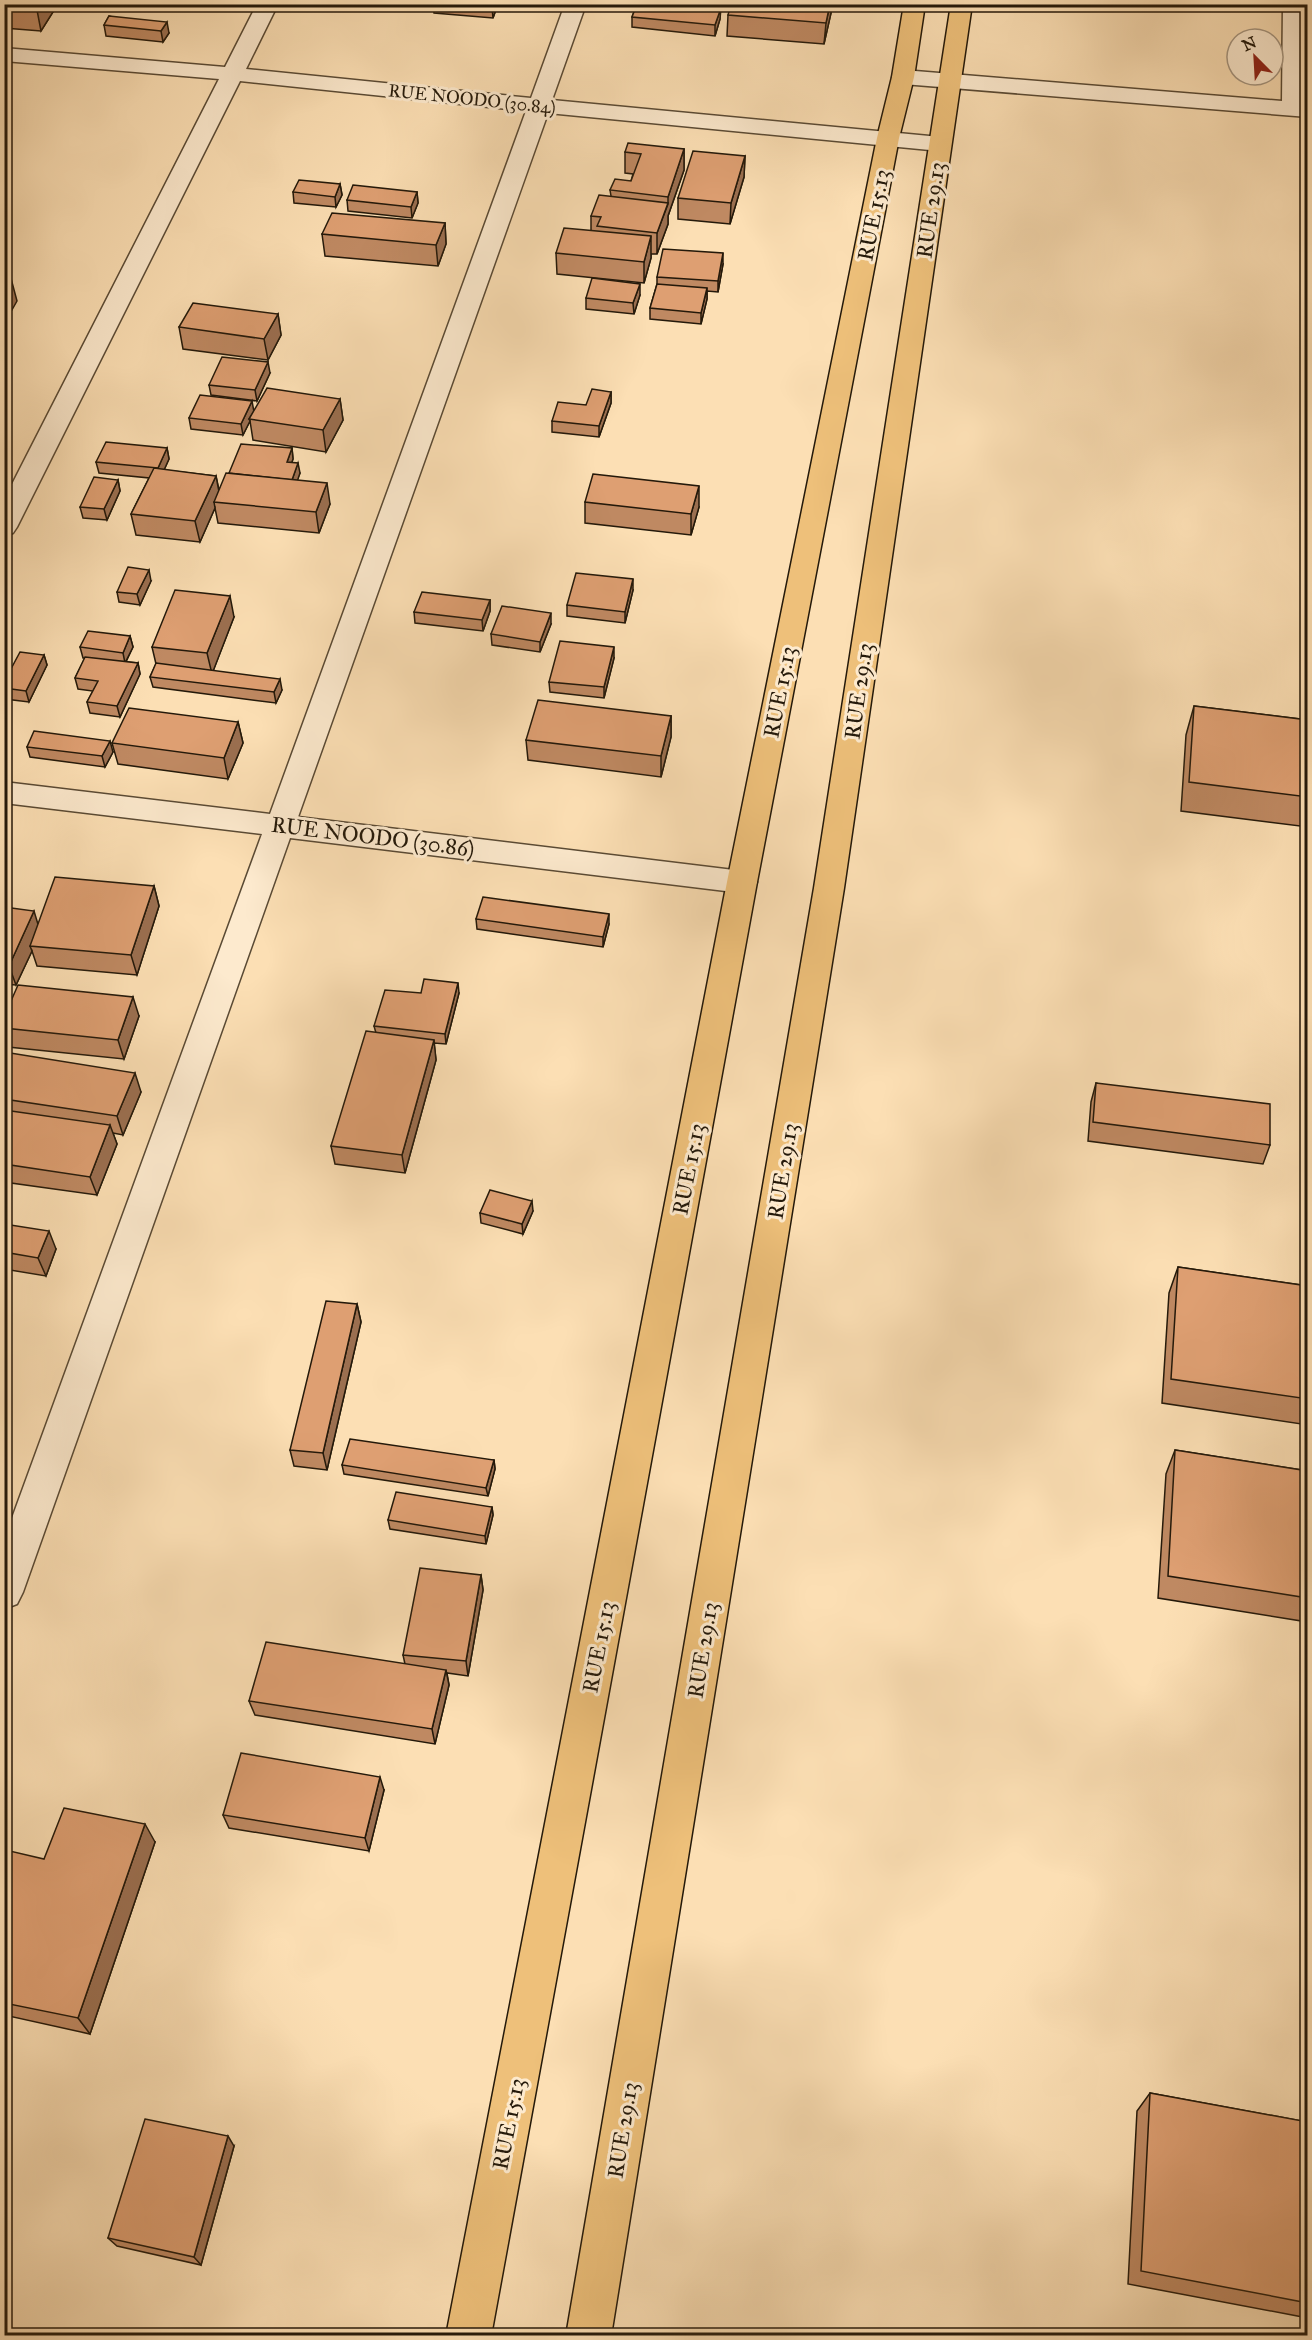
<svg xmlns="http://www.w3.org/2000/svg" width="1312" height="2340" viewBox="0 0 1312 2340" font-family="'IM FELL Great Primer',serif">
  <rect width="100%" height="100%" fill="#fcdfb4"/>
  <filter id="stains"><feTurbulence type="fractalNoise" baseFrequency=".00333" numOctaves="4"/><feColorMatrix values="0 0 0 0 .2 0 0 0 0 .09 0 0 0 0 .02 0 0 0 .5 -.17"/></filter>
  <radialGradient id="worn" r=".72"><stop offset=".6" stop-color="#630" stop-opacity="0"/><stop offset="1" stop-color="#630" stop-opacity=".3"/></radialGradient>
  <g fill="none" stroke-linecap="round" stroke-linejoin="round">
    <defs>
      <g id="minor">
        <polygon points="257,4 278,4 246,69 531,98 565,4 586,4 552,100 940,137 948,139 951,144 948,149 940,151 548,113 298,817 742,871 753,874 757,882 753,890 742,893 290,838 23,1592 17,1604 4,1609 4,1540 262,834 4,803 4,782 270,814 526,111 240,81 17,527 13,533 4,536 4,500 219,79 4,61 4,48 225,67"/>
        <polygon points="1283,4 1305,4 1304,103 1308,103 1308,117 903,84 895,82 892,77 895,72 903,70 1282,101"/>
      </g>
      <g id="major">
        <polygon points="904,4 925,4 914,77 899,138 757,882 491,2336 446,2336 727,882 877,138 892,77"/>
        <polygon points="951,4 972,4 844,888 611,2336 566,2336 814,888"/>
      </g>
    </defs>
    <!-- minor casing -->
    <use href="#minor" stroke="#5a4a34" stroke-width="3"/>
    <!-- major casing -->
    <use href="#major" stroke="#24190a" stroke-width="3"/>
    <!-- minor -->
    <use href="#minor" fill="#fdeace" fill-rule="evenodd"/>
    <!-- major -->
    <use href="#major" fill="#eec07a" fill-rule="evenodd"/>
  </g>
  <!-- wall -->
  <g fill="#bf8962" stroke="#24190a" stroke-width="1.5">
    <polygon points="4,4 58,4 41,31 4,28"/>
    <polygon points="433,4 498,4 493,18 434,13"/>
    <polygon points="637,4 723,4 720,9 720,19 715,36 632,27 632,17"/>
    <polygon points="831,13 824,44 727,36 728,15"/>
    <polygon points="109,16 169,33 163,42 106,36 104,25"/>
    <polygon points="684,149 684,170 668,216 668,224 657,254 651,254 651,258 644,283 557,274 556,253 591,231 591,216 611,196 610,190 631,181 633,174 625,173 625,152"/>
    <polygon points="745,156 744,177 730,224 678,219 678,198"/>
    <polygon points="340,184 342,195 336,207 294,203 293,192"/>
    <polygon points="417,192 418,203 412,218 348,211 347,200"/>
    <polygon points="445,223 446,244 438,266 325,256 322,234"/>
    <polygon points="723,264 718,292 707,291 707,299 701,324 650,319 650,308 657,284 657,277"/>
    <polygon points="640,295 634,314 586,309 586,298"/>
    <polygon points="278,314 281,335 268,360 183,349 179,327"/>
    <polygon points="270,373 257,401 211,395 209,385"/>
    <polygon points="611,392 611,403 599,437 552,432 552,421 586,405"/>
    <polygon points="340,399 343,420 326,452 253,440 250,421 243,435 191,429 189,418 254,411"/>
    <polygon points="167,448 169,459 164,470 216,476 219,490 229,473 292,448 293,459 292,462 300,473 297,480 330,504 319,533 218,523 215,508 200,542 136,535 131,514 149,478 99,473 96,462"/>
    <polygon points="118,480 120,491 107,520 83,518 80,507"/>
    <polygon points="585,502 699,507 691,535 585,523"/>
    <polygon points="151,581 140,605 119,602 117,592"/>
    <polygon points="633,590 625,623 567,616 567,605"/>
    <polygon points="490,600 490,611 483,631 415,623 414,612"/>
    <polygon points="234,617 213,671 282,690 276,703 153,687 150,677 156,664 152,647"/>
    <polygon points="551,624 540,652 492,645 491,634"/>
    <polygon points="130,636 133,647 126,662 138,663 140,674 120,717 90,713 87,702 93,691 78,689 75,678 85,658 83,658 80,647"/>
    <polygon points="44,655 47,665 29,702 5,699 4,682"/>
    <polygon points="614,658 604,698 550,692 549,682"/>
    <polygon points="1194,706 1308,720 1308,827 1181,811 1186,735"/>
    <polygon points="671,716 671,737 661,777 528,760 526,740"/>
    <polygon points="238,722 243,743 228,779 118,764 112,743"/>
    <polygon points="27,747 113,752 105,767 30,757"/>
    <polygon points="154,886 159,906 137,975 37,966 32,951 16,985 4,984 4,907 38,924"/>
    <polygon points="476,919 609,924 603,947 477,929"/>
    <polygon points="421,993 459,993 446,1044 434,1043 436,1060 405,1173 335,1164 331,1146 376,1033 374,1026"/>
    <polygon points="139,1016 124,1059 8,1047 4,1039 4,1017"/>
    <polygon points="4,1052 141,1092 123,1135 113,1133 117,1144 97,1195 4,1182"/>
    <polygon points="1096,1083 1270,1145 1263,1164 1088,1141 1091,1102"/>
    <polygon points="533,1211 523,1234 481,1223 480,1213"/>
    <polygon points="4,1224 56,1249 46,1276 4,1269"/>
    <polygon points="1178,1267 1308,1286 1308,1425 1162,1403 1169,1293"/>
    <polygon points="357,1304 361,1322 327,1470 294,1466 290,1450"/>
    <polygon points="1175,1450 1308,1471 1308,1622 1158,1598 1166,1474"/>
    <polygon points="494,1460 495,1469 488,1496 344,1474 342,1465"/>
    <polygon points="492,1507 493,1515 486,1544 390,1529 388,1520"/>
    <polygon points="481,1575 483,1590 468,1676 447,1673 449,1685 435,1744 255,1715 249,1701 405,1664 403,1655"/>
    <polygon points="384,1790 369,1851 229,1828 223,1815"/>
    <polygon points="155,1842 90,2034 4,2015 4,1865"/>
    <polygon points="1150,2093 1308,2122 1308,2318 1128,2284 1137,2111"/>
    <polygon points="234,2146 201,2265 117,2246 108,2238"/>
  </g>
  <!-- shaded-wall -->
  <g fill="#9b6f50" stroke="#24190a" stroke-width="1.5">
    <polygon points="40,4 58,4 41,31 37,10"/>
    <polygon points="493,4 498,4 493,18 492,7"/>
    <polygon points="830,4 832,4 831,13 824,44 826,23"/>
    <polygon points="721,8 720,19 715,36 715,25"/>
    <polygon points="167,22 169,33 163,42 161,31"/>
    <polygon points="684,149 684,170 668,216 668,224 657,254 657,233 668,204 668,197"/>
    <polygon points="745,156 744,177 730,224 731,203"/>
    <polygon points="340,184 342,195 336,207 335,197"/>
    <polygon points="417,192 418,203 412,218 411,207"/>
    <polygon points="445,223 446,244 438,266 436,245"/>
    <polygon points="651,236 651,258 644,283 644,262"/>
    <polygon points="723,253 723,264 718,292 718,281"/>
    <polygon points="9,271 17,301 4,324 4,280"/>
    <polygon points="640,284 640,295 634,314 633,303"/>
    <polygon points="707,288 707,299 701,324 701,313"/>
    <polygon points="278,314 281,335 268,360 264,339"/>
    <polygon points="268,362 270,373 257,401 255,390"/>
    <polygon points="611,392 611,403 599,437 599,426"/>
    <polygon points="340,399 343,420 326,452 323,430"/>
    <polygon points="252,401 254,412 249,419 250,421 243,435 241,424"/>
    <polygon points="167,448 169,459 160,479 158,468"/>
    <polygon points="292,448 293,459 288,473 287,462"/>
    <polygon points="298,463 300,473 294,491 292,480"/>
    <polygon points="216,476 220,497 214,502 215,508 200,542 195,521"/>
    <polygon points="118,480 120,491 107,520 104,509"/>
    <polygon points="327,483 330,504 319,533 316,512"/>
    <polygon points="699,486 699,507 691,535 691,514"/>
    <polygon points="149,570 151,581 140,605 137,594"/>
    <polygon points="633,579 633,590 625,623 625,612"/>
    <polygon points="230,596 234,617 212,674 207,653"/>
    <polygon points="490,600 490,611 483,631 482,620"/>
    <polygon points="551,613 551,624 540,652 540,642"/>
    <polygon points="130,636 133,647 125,663 123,653"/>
    <polygon points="614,647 614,658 604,698 604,687"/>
    <polygon points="44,655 47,665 29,702 26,691"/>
    <polygon points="138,663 140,674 120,717 117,706"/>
    <polygon points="280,679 282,690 276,703 274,692"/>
    <polygon points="671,716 671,737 661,777 661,756"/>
    <polygon points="238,722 243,743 228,779 224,758"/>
    <polygon points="110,741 113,752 105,767 102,756"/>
    <polygon points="154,886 159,906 137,975 131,955"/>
    <polygon points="34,911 40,931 30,946 32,951 16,985 9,966"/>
    <polygon points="609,914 609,924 603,947 603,937"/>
    <polygon points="458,983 459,993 446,1044 445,1034"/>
    <polygon points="6,989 10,999 4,1010 4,992"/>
    <polygon points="133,997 139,1016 124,1059 118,1040"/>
    <polygon points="434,1040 436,1060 405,1173 402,1155"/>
    <polygon points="135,1073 141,1092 123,1135 117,1116"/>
    <polygon points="110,1125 117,1144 97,1195 90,1177"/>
    <polygon points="532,1201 533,1211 523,1234 522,1224"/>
    <polygon points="49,1231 56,1249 46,1276 38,1258"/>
    <polygon points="357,1304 361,1322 327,1470 323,1453"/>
    <polygon points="494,1460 495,1469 488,1496 486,1488"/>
    <polygon points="492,1507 493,1515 486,1544 485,1536"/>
    <polygon points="481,1575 483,1590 468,1676 466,1661"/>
    <polygon points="446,1670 449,1685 435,1744 432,1729"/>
    <polygon points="380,1777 384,1790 369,1851 365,1838"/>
    <polygon points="145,1824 155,1842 90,2034 78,2018"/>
    <polygon points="228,2136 234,2146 201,2265 194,2257"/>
  </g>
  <!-- building -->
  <g fill="#de9f72" stroke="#24190a" stroke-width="1.5">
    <polygon points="4,4 40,4 37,10 4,8"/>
    <polygon points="465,4 493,4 492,7"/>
    <polygon points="637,4 681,4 721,8 715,25 632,17"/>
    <polygon points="731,4 830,4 826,23 728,15"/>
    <polygon points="109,16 167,22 161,31 104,25"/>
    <polygon points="628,143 684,149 668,197 610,190 615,179 631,181 641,154 625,152"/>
    <polygon points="693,151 745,156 731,203 678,198"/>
    <polygon points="299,180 340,184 335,197 293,192"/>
    <polygon points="353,185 417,192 411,207 347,200"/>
    <polygon points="599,195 668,203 657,233 597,226 601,217 591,216"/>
    <polygon points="332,213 445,223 436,245 322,234"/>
    <polygon points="564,228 651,236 644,262 556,253"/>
    <polygon points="663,249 723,253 718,281 657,277"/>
    <polygon points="4,271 9,271 4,280"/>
    <polygon points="592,278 640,284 633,303 586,298"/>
    <polygon points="657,284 707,288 701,313 650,308"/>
    <polygon points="193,303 278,314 264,339 179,327"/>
    <polygon points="222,357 268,362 255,390 209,385"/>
    <polygon points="267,388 340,399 323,430 249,419"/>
    <polygon points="592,389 611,392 599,426 552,421 558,402 586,405"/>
    <polygon points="200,395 252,401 241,424 189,418"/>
    <polygon points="106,442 167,448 158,468 96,462"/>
    <polygon points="241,444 292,448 287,462 298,463 292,480 229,473"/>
    <polygon points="154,468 216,476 195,521 131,514"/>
    <polygon points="226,473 327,483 316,512 214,502"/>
    <polygon points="593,474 699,486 691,514 585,502"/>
    <polygon points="94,477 118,480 104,509 80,507"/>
    <polygon points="128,567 149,570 137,594 117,592"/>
    <polygon points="576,573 633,579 625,612 567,605"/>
    <polygon points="175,590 230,596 207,653 152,647"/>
    <polygon points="422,592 490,600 482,620 414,612"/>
    <polygon points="502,606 551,613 540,642 491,634"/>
    <polygon points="88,631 130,636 123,653 80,647"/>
    <polygon points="560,641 614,647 604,687 549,682"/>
    <polygon points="20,652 44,655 26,691 4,688 4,682"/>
    <polygon points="85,657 138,663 117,706 87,702 98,681 75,678"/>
    <polygon points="156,663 280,679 274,692 150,677"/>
    <polygon points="538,700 671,716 661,756 526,740"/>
    <polygon points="1194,706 1308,720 1308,797 1189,782"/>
    <polygon points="129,708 238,722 224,758 112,743"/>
    <polygon points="34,731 110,741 102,756 27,747"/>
    <polygon points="55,877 154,886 131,955 30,946"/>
    <polygon points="483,897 609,914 603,937 476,919"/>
    <polygon points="4,907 34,911 9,966 4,965"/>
    <polygon points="424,979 458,983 445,1034 374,1026 385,990 421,993"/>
    <polygon points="18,985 133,997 118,1040 4,1028 4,1017"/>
    <polygon points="366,1031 434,1040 402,1155 331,1146"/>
    <polygon points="4,1052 135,1073 117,1116 4,1099"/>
    <polygon points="1096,1083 1270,1104 1270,1145 1093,1122"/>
    <polygon points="4,1110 110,1125 90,1177 4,1164"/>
    <polygon points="490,1190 532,1201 522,1224 480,1213"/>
    <polygon points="4,1224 49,1231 38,1258 4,1252"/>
    <polygon points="1178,1267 1308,1286 1308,1399 1171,1379"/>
    <polygon points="326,1301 357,1304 323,1453 290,1450"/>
    <polygon points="350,1439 494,1460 486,1488 342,1465"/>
    <polygon points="1175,1450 1308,1471 1308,1598 1168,1576"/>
    <polygon points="396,1492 492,1507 485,1536 388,1520"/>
    <polygon points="420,1568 481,1575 466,1661 403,1655"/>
    <polygon points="266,1642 446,1670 432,1729 249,1701"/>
    <polygon points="241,1753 380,1777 365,1838 223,1815"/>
    <polygon points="64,1808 145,1824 78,2018 4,2003 4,1865 10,1851 44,1859"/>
    <polygon points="1150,2093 1308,2122 1308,2303 1141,2271"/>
    <polygon points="145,2119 228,2136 194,2257 108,2238"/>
  </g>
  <g text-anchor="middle" stroke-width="6" stroke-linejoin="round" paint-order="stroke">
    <!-- far-street labels -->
    <g font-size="18" fill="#24190a" stroke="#fdeace">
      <text transform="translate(472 99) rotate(6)" y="6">RUE NOODO (30.84)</text>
    </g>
    <!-- street labels -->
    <g font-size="22" fill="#24190a" stroke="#fdeace">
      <text transform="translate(930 210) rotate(-82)" y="8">RUE 29.13</text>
      <text transform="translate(873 215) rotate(-79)" y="8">RUE 15.13</text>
      <text transform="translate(858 691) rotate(-82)" y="8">RUE 29.13</text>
      <text transform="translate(779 692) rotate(-79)" y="8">RUE 15.13</text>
      <text transform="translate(373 836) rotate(7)" y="8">RUE NOODO (30.86)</text>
      <text transform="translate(688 1169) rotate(-79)" y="8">RUE 15.13</text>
      <text transform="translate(782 1171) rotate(-81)" y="8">RUE 29.13</text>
      <text transform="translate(598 1647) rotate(-79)" y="8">RUE 15.13</text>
      <text transform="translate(702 1650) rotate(-81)" y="8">RUE 29.13</text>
      <text transform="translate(508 2124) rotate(-79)" y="8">RUE 15.13</text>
      <text transform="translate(622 2130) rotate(-81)" y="8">RUE 29.13</text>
    </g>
  </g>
  <!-- margin -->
  <rect width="1312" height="2340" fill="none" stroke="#fcdfb4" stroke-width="24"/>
  <rect x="6" y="6" width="1300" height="2328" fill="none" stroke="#24190a" stroke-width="3"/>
  <rect x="12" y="12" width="1288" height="2316" fill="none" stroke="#24190a" stroke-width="1.5"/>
  <!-- north arrow -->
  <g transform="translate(1255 57) rotate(336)"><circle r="28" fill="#fdeace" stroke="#a69680" stroke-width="1.5"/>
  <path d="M0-4.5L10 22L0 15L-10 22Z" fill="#8f2418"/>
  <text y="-9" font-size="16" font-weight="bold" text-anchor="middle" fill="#24190a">N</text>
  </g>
  <rect width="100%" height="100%" filter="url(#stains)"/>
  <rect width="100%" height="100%" fill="url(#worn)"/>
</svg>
